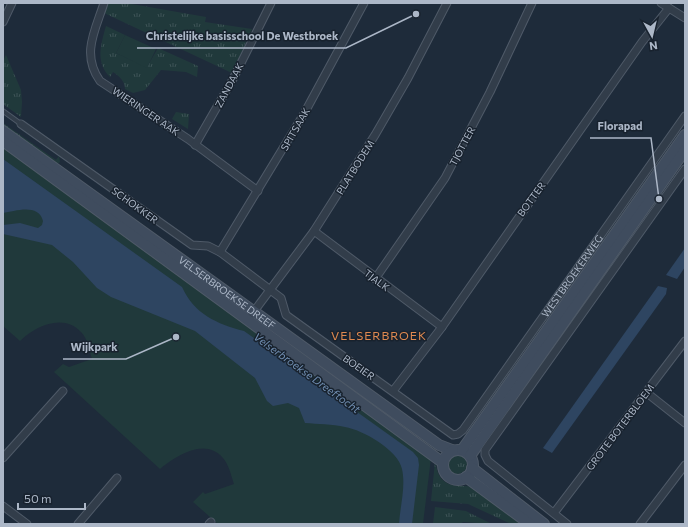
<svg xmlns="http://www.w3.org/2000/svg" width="688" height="527" viewBox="0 0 688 527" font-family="Commissioner,sans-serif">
  <defs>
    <pattern id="grass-tufts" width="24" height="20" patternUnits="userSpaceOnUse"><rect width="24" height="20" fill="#20393b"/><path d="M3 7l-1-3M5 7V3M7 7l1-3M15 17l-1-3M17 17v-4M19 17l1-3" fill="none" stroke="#3e5356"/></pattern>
  </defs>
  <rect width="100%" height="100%" fill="#1e2b3a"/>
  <!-- grass -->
  <g fill="url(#grass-tufts)">
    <polygon points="108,3 126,3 206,17 205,22 252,29 232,73 104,13"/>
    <path d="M106,26l19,9 -9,18 31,14 11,-19 40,18 -1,11 -11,-5 -25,-2 -16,20 -12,3 -8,-4c0,-8 -6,-13 -12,-17l-3,5c-15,-15 -9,-33 -4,-51z"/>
    <polygon points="6,55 21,90 22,102 21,117 3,104 3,61"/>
    <polygon points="176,112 189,114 188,129 172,119"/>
    <polygon points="3,123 56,160 59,156 60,162 57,164 3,129"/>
    <circle cx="457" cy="464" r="10"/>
    <path d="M435,462c2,7 3,15 9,19 9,8 22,2 32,8 17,10 32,23 48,35h-13l-43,-20 -37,-3z"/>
    <polygon points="435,507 466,511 492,524 463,522 460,524 433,524"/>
  </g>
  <!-- park -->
  <g fill="#20393b">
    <polygon points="125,35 156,49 147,68 116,53"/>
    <path d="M3,143l428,315 -8,66h-205l-25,-22 10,-10 2,2 29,-10c-3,-9 -5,-19 -11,-26 -18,-21 -47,-2 -63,11l-106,-97 9,-8 6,3 23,-8c-3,-9 -4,-20 -11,-27 -17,-19 -46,-6 -61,9l-17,-15z"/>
  </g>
  <!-- water -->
  <g fill="#2e4561">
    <path d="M3,159l179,128c12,27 35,37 62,44l169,121 5,6 1,7 -7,59h-13c1,-17 7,-38 3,-55 -4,-19 -39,-39 -57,-42 -13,-3 -27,-3 -40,-4l-6,-15 -11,-5 -15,3 -6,-5 -12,-23 -60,-47 -84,-34 -14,-9 -24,-26 -21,-17 -49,-11v-9l17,-2 18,5 4,-3 1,-4c-4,-18 -28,-10 -40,-8z"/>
    <polygon points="685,248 685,267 677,279 666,275"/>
    <polygon points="658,286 667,288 666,294 552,453 543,448"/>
  </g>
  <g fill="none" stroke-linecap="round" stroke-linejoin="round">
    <defs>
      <polyline id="lane" points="3,111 21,124"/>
      <g id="street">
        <path d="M104,3c-9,28 -23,51 -4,78l88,58 70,52"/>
        <polyline points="661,3 685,18"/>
        <polyline points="3,22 12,3"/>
        <path id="s1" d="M21,124l171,121 16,1 12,6 61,46 5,17 167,120 5,-1 5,-4 222,-314"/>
        <polyline points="195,145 233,79 271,3"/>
        <polyline points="314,231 442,327"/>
        <polyline points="220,252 305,112 364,3"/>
        <polyline points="375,279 445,178 490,92 532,3"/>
        <polyline points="252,314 314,231 375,135 408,78 447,3"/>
        <polyline points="393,391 442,327 642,42 669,8"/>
        <polyline points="647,393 685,423"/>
        <polyline points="3,458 63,391"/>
        <polyline points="3,506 27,524"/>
        <polyline points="554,513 685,341"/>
        <polyline points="78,524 117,478"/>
        <polyline points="209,524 211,522"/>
        <polyline points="567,524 488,461 485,455 485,450 685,169"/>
        <polyline points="640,524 685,465"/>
      </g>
      <g id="secondary">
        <path id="s2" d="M3,131l436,314 13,5"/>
        <polyline points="3,141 442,462"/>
        <circle cx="458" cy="465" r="15"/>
        <polyline points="462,450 685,135"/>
        <polyline points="470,456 685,150"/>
        <polyline points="472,468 544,524"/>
        <polyline points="466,477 530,524"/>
      </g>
    </defs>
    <!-- lane casing -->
    <use href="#lane" stroke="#4f5a68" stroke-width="5.5"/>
    <!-- street casing -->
    <use href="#street" stroke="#4f5a68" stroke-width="9"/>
    <!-- secondary casing -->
    <use href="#secondary" stroke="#4f5a68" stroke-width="12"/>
    <!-- lane -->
    <use href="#lane" stroke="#323d4a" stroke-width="3.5"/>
    <!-- street -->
    <use href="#street" stroke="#323d4a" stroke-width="7"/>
    <!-- secondary -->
    <use href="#secondary" stroke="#3f4c5e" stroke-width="10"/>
  </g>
  <g text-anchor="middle" stroke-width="3" stroke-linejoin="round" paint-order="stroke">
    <!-- street labels -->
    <g font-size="10" fill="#acb7c7" stroke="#18222e">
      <text transform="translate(229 85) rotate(-62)" y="4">ZANDAAK</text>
      <text transform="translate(146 111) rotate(34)" y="4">WIERINGER AAK</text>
      <text transform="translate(295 129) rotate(-60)" y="4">SPITSAAK</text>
      <text transform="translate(462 146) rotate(-62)" y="4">TJOTTER</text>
      <text transform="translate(355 167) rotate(-58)" y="4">PLATBODEM</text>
      <text transform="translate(531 199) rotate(-54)" y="4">BOTTER</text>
      <text transform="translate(135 205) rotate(36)" y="4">SCHOKKER</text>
      <text dy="4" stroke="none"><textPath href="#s1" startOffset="739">WESTBROEKERWEG</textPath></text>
      <text transform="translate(377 280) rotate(37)" y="4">TJALK</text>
      <text dy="4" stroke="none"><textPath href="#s2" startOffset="276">VELSERBROEKSE DREEF</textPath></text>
      <text transform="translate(359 367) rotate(35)" y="4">BOEIER</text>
      <text transform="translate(620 427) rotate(-53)" y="4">GROTE BOTERBLOEM</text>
    </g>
    <!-- water labels -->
    <g font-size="11" font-style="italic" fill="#718fb2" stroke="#18222e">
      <text transform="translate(307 373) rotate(36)" y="4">Velserbroekse Dreeftocht</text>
    </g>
    <!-- quarter labels -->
    <g font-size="12" letter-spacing="1" fill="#de8950" stroke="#18222e">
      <text x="379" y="340">VELSERBROEK</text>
    </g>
  </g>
  <!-- callouts -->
  <path fill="none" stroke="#acb7c7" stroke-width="1.5" d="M416 14L346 48H137M659 199L651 138H590M176 337L126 359H63"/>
  <g fill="#acb7c7" stroke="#18222e" stroke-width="1.5">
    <circle cx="416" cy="14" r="4"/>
    <circle cx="659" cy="199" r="4"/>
    <circle cx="176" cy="337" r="4"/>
  </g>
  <g font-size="11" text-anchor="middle" font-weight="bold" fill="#acb7c7" stroke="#18222e" stroke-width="3" stroke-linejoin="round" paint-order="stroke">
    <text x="242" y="40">Christelijke basisschool De Westbroek</text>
    <text x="620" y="130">Florapad</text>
    <text x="94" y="351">Wijkpark</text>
  </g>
  <!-- border -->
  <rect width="688" height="527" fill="none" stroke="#acb7c7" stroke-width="8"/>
  <!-- north arrow -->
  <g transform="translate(652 36) rotate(172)" stroke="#18222e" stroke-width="3" paint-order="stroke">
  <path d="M0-3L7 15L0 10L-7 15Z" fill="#acb7c7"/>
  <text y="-6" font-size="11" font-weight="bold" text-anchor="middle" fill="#acb7c7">N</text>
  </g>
  <!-- scale -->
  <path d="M18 503v6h67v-6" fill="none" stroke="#acb7c7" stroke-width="2"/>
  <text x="24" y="503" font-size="12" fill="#acb7c7" stroke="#18222e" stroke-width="3" paint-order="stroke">50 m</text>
</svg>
